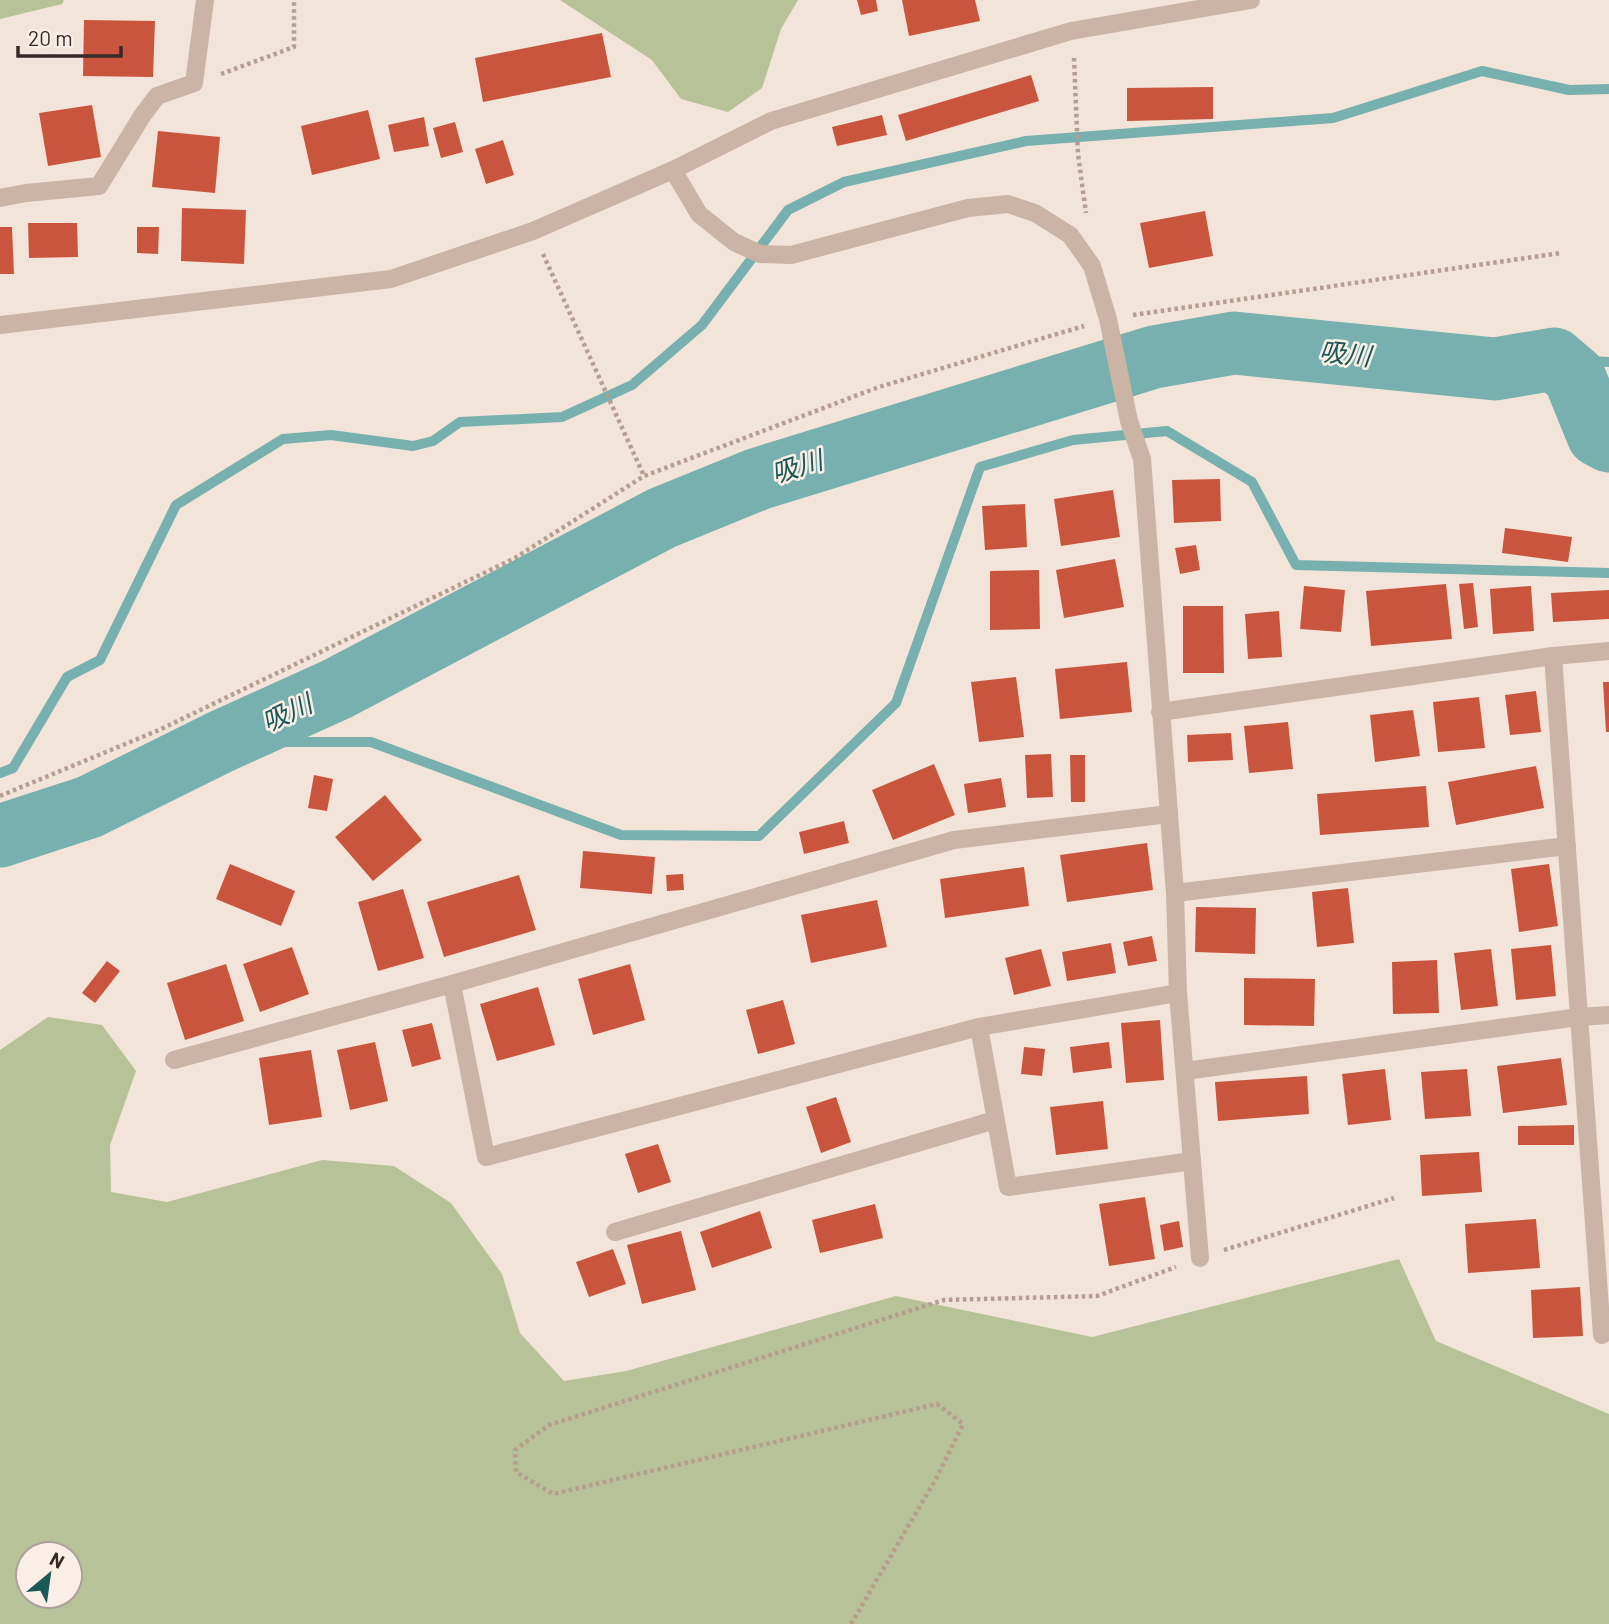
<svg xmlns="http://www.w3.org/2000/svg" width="1609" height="1624" viewBox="0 0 1609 1624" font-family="Barlow,'Noto Sans JP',sans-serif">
  <rect width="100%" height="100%" fill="#f2e4d9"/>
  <!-- green -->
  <g fill="#b8c299" fill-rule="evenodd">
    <polygon points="0,0 64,0 62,4 0,19"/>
    <polygon points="560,0 798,0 781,29 762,88 728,112 681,99 652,60"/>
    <path d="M48,1017l54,8 34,46 -26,74 1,47 56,10 155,-42 72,6 57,37 51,71 18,59 44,48 62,-10 270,-75 196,41 307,-78 37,82 173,73v210h-1609v-574zM28,1554h42v42h-42z"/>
  </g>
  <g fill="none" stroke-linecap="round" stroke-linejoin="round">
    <!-- stream -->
    <g stroke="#77b0ae" stroke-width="10">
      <polyline points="1554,359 1609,362"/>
      <polyline points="220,742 371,742 621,835 759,836 896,703 980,467 1073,440 1167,431 1252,482 1296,565 1609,573"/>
      <polyline points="0,773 13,768 67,677 100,660 176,505 283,439 331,435 413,446 433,441 460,422 562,417 632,385 702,325 788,210 844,182 1026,141 1333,118 1482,71 1569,90 1609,89"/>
    </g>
    <!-- river -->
    <polyline stroke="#77b0ae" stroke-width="63" points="0,836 89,807 220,742 337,689 662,518 758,479 1154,357 1234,343 1495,369 1554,359 1574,376 1598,435 1609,441"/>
  </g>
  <!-- building -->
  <g fill="#ca553f">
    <polygon points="857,0 876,0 878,11 861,15"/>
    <polygon points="902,0 975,0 980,21 909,36"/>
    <polygon points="84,20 155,21 153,77 83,76"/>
    <polygon points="602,33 611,77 483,102 475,58"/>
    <polygon points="1031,75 1039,101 906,141 898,115"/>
    <polygon points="1213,87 1213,119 1127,121 1127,88"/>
    <polygon points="92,105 101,157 48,166 39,113"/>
    <polygon points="368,110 380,159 312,175 301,126"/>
    <polygon points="882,115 887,135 837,146 832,127"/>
    <polygon points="424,117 429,146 394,152 388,125"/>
    <polygon points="455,122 463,152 441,158 433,128"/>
    <polygon points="158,131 220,137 215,193 152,187"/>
    <polygon points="503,140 514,175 486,184 475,149"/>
    <polygon points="182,208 246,210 244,264 181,261"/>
    <polygon points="1205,211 1213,256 1149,268 1140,223"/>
    <polygon points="28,223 77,223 78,257 29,258"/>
    <polygon points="0,227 12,227 14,274 0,274"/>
    <polygon points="137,227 159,227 158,254 137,253"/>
    <polygon points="1220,479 1221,521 1174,523 1172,480"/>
    <polygon points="1113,490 1120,537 1061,546 1054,499"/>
    <polygon points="1025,504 1027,547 985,550 982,506"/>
    <polygon points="1505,528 1572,537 1568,562 1502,553"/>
    <polygon points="1196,545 1200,570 1180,574 1175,548"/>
    <polygon points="1115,559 1124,607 1064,618 1056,570"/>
    <polygon points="1039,570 1040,629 990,630 990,571"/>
    <polygon points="1473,583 1478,627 1464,629 1459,584"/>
    <polygon points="1446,584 1452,639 1371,646 1366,591"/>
    <polygon points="1304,586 1345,590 1341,632 1300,629"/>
    <polygon points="1531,586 1534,631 1493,634 1490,589"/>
    <polygon points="1609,590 1609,619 1553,622 1551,593"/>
    <polygon points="1183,606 1223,606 1224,673 1183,673"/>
    <polygon points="1279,611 1282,657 1248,659 1245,614"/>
    <polygon points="1127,662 1132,712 1060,719 1055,669"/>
    <polygon points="1016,677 1024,737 979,742 971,682"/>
    <polygon points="1603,682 1609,682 1609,732 1606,732"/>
    <polygon points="1536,691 1541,732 1510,735 1505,695"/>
    <polygon points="1479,697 1485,748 1438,752 1433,702"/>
    <polygon points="1413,710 1420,756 1375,762 1370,715"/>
    <polygon points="1288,722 1293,769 1249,773 1244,726"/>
    <polygon points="1231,733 1233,760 1188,762 1187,735"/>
    <polygon points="1051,754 1053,797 1027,798 1025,755"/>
    <polygon points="1070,755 1085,755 1085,802 1071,802"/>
    <polygon points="934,764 955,815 893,840 872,790"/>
    <polygon points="1536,766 1544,808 1456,825 1448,782"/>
    <polygon points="314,775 333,779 327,811 308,808"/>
    <polygon points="1001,778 1006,807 968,813 964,784"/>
    <polygon points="1426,786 1429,827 1320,835 1317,794"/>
    <polygon points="385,795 422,840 373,881 335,837"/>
    <polygon points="844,821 849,843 804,854 799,832"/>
    <polygon points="1147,843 1153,890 1067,902 1060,855"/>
    <polygon points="583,851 655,857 652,894 580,888"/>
    <polygon points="230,864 295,891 281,926 216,899"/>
    <polygon points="1549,864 1558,926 1519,932 1511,869"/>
    <polygon points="1024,867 1029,906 945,918 940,879"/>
    <polygon points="683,874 684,890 667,891 666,875"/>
    <polygon points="519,875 536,930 444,957 427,902"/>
    <polygon points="1348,888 1354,943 1317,947 1312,892"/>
    <polygon points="403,889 424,958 378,971 358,902"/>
    <polygon points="877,900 887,947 811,963 801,915"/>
    <polygon points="1196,907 1256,908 1255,954 1195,952"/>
    <polygon points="1152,936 1157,961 1128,966 1123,942"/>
    <polygon points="1111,943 1116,973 1067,981 1062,952"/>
    <polygon points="1551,945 1556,996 1516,1000 1511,949"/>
    <polygon points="292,947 309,994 260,1012 243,964"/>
    <polygon points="1041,949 1051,986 1014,995 1005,958"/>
    <polygon points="1491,949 1498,1006 1461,1010 1454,953"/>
    <polygon points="1437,960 1439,1013 1393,1014 1392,962"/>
    <polygon points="107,961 120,971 95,1003 82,993"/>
    <polygon points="226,964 244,1021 185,1040 167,983"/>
    <polygon points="630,964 645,1020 593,1035 578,979"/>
    <polygon points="1244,978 1315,979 1314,1026 1244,1025"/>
    <polygon points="538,987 555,1045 497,1061 480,1004"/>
    <polygon points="783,1000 795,1044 758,1054 746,1010"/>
    <polygon points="1160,1020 1164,1080 1126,1083 1121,1023"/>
    <polygon points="432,1023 441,1059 412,1067 402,1030"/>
    <polygon points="375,1042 388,1101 350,1110 337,1050"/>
    <polygon points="1109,1042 1112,1068 1073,1073 1070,1047"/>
    <polygon points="1024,1047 1045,1049 1042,1076 1021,1074"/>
    <polygon points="311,1050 322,1117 269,1125 259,1058"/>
    <polygon points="1561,1058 1567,1105 1503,1113 1497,1066"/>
    <polygon points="1385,1069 1391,1120 1348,1125 1342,1074"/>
    <polygon points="1467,1069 1471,1116 1425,1119 1421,1072"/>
    <polygon points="1307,1076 1309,1114 1218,1121 1215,1082"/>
    <polygon points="836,1097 851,1142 821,1153 806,1107"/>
    <polygon points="1103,1101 1108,1149 1056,1155 1050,1107"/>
    <polygon points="1574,1125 1574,1145 1518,1145 1518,1126"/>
    <polygon points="658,1144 671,1182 638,1193 625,1154"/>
    <polygon points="1479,1152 1482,1192 1422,1196 1420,1155"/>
    <polygon points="1145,1197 1155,1259 1109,1266 1099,1204"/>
    <polygon points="875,1204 883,1238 820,1253 812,1220"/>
    <polygon points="760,1211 772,1248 712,1268 700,1232"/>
    <polygon points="1536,1219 1540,1268 1468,1273 1465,1224"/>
    <polygon points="1179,1221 1183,1247 1164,1251 1160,1225"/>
    <polygon points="681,1231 696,1290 642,1304 627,1245"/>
    <polygon points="613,1249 626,1284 589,1297 576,1262"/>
    <polygon points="1580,1287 1583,1336 1533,1338 1531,1290"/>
  </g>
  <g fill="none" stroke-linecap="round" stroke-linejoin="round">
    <!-- path -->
    <g stroke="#b79d8f" stroke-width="4.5" stroke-dasharray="3.5 3.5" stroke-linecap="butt">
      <polyline points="1074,58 1078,154 1086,213"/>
      <polyline points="221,74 294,47 294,0"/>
      <polyline points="543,254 644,476"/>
      <polyline points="1133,315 1561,253"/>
      <polyline points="0,796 159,730 515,558 644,476 879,387 1084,326"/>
      <polyline points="1224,1250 1394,1198"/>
      <polyline points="851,1624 937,1477 963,1424 937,1404 553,1494 516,1472 515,1450 549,1425 944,1300 1097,1296 1176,1267"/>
    </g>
    <!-- minor -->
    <g stroke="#cbb3a5" stroke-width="18">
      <polyline points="673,170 699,214 734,242 760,254 791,255 968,208 1008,204 1035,213 1070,235 1092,266 1108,319 1129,421 1142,459 1175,893 1178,993 1200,1258"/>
      <polyline points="0,198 26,193 99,186 142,116 157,96 194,83 205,0"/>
      <polyline points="0,325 391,279 533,231 673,170 771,121 1071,31 1251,0"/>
      <polyline points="1553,656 1602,1335"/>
      <polyline points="1160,712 1553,656 1609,651"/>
      <polyline points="1175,893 1567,846"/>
      <polyline points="452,984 486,1157 979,1027 1178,993"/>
      <polyline points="979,1027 1008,1187 1192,1161"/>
      <polyline points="174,1060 452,984 954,840 1169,814"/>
      <polyline points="1185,1071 1579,1017 1609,1015"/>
      <polyline points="615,1232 995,1120"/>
    </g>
  </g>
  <g text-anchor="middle" stroke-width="5" stroke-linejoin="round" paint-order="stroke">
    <!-- water labels -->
    <g font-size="26" font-style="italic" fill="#1b5958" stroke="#faefe6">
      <text transform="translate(1345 354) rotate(6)" y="9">吸川</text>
      <text transform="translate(797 467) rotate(-17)" y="9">吸川</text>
      <text transform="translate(287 713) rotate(-25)" y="9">吸川</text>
    </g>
  </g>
  <!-- north arrow -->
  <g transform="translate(49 1575) rotate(29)"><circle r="33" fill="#faefe6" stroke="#aca09a" stroke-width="2"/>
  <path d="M0-5L12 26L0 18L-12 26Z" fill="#1b5958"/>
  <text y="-10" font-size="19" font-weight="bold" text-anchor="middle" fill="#362a27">N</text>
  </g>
  <!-- scale -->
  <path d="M18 46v10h103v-10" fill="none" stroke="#362a27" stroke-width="3.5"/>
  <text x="28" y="46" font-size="21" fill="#362a27" stroke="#faefe6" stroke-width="5" paint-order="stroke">20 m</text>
</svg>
